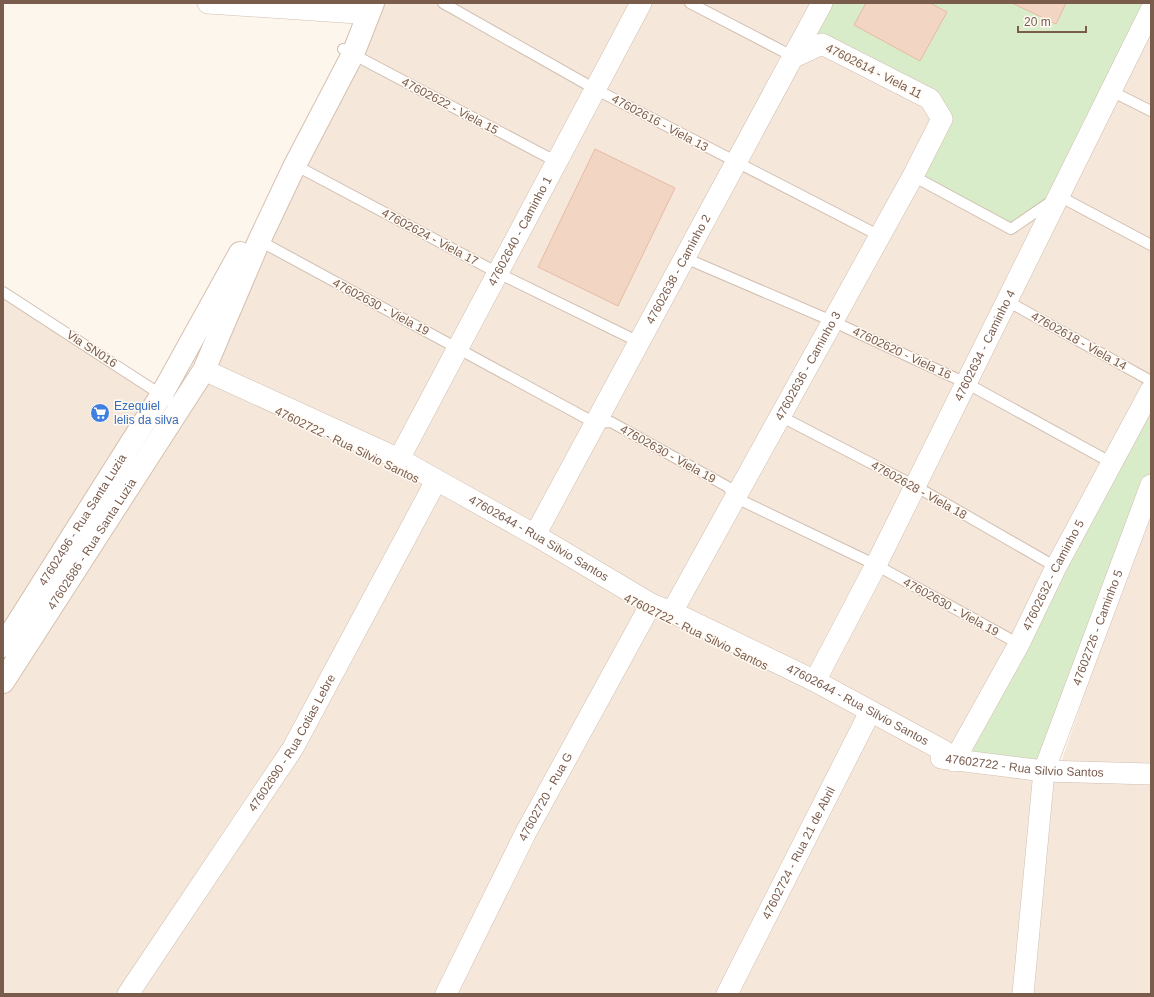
<svg xmlns="http://www.w3.org/2000/svg" width="1154" height="997" viewBox="0 0 1154 997" font-family="Arial,sans-serif">
  <rect width="100%" height="100%" fill="#fdf6ec"/>
  <!-- residential -->
  <g fill="#f5e8da">
    <polygon points="362,3 1151,3 1151,390 1056,567 1058,772 1151,497 1151,994 3,994 3,682 201,379 392,456 194,357 286,160 343,49"/>
    <polygon points="3,292 162,394 3,646"/>
  </g>
  <!-- green -->
  <g fill="#d8ecc9">
    <polygon points="822,3 1151,3 1059,196 1011,229 913,176 942,119 826,37 809,28"/>
    <polygon points="1151,407 1151,482 1044,771 954,761"/>
  </g>
  <!-- building -->
  <g fill="#f3d5c3" stroke="#e6bba3">
    <polygon points="866,3 930,3 947,12 920,61 854,25"/>
    <polygon points="1012,3 1066,3 1056,24"/>
    <polygon points="595,149 675,188 618,306 538,267"/>
  </g>
  <g fill="none" stroke-linecap="round" stroke-linejoin="round">
    <defs>
      <g id="lane">
        <polyline points="443,3 595,89 880,236"/>
        <polyline points="690,3 794,57"/>
        <polyline points="343,49 557,162"/>
        <polyline points="1111,91 1151,111"/>
        <polyline points="293,164 498,273 639,342"/>
        <polyline points="913,176 1011,229 1059,196 1151,245"/>
        <polyline points="258,240 595,423 611,422 728,487 734,497 876,565 1019,644"/>
        <polyline points="685,258 832,321 966,383 1112,463"/>
        <polyline points="3,292 180,407"/>
        <polyline points="1007,301 1151,381"/>
        <polyline points="780,416 915,486 1056,567"/>
      </g>
      <g id="street">
        <polyline points="208,3 357,13"/>
        <path id="s1" d="M204,370l195,89 136,76 116,69 21,8 143,69 129,70 10,10 65,-117 37,-77 95,-177"/>
        <path id="s2" d="M399,459l242,-456"/>
        <path id="s3" d="M535,535l287,-532"/>
        <path id="s4" d="M672,612l241,-436 29,-57 -12,-20 -108,-55 -28,13"/>
        <path id="s5" d="M815,681l61,-116 275,-555"/>
        <path id="s6" d="M941,758l103,13 107,3"/>
        <path id="s7" d="M128,994l165,-246 143,-267"/>
        <path id="s8" d="M446,994l79,-160 126,-230"/>
        <path id="s9" d="M727,994l143,-282"/>
        <path id="s10" d="M1023,994l21,-223 107,-286"/>
      </g>
      <g id="secondary">
        <path id="s11" d="M3,646l159,-252 78,-141"/>
        <path id="s12" d="M3,682l201,-312 55,-129 36,-76 58,-111 20,-51"/>
      </g>
    </defs>
    <!-- lane casing -->
    <use href="#lane" stroke="#d1beb0" stroke-width="12"/>
    <!-- street casing -->
    <use href="#street" stroke="#d1beb0" stroke-width="22"/>
    <!-- secondary casing -->
    <use href="#secondary" stroke="#d6c0b0" stroke-width="24"/>
    <!-- lane -->
    <use href="#lane" stroke="#fff" stroke-width="10"/>
    <!-- street -->
    <use href="#street" stroke="#fff" stroke-width="21"/>
    <!-- secondary -->
    <use href="#secondary" stroke="#fff" stroke-width="22"/>
  </g>
  <!-- icons -->
  <defs>
    <symbol id="supermarket-disc" viewBox="-11 -11 22 22"><circle r="9.5" fill="#3f7fe0" stroke="#fffaf3"/><path d="M-6-5.5h2.5l.6 2H6L4.5 2H-2.5L-4.4-4H-6ZM-1.5 3.2a1.3 1.3 0 1 0 .1 0ZM3 3.2a1.3 1.3 0 1 0 .1 0Z" fill="#fff"/></symbol>
  </defs>
  <g fill-rule="evenodd">
    <use href="#supermarket-disc" x="89" y="402" width="22" height="22"/>
  </g>
  <g text-anchor="middle" stroke-width="3" stroke-linejoin="round" paint-order="stroke">
    <!-- street labels -->
    <g font-size="12" fill="#7a5c4d" stroke="#fffaf3">
      <text transform="translate(874 71) rotate(27)" y="4">47602614 - Viela 11</text>
      <text transform="translate(450 106) rotate(28)" y="4">47602622 - Viela 15</text>
      <text transform="translate(660 123) rotate(28)" y="4">47602616 - Viela 13</text>
      <text dy="4" stroke="none"><textPath href="#s2" startOffset="258">47602640 - Caminho 1</textPath></text>
      <text transform="translate(430 237) rotate(28)" y="4">47602624 - Viela 17</text>
      <text dy="4" stroke="none"><textPath href="#s3" startOffset="302">47602638 - Caminho 2</textPath></text>
      <text transform="translate(381 307) rotate(28)" y="4">47602630 - Viela 19</text>
      <text transform="translate(1079 341) rotate(29)" y="4">47602618 - Viela 14</text>
      <text dy="4" stroke="none"><textPath href="#s5" startOffset="376">47602634 - Caminho 4</textPath></text>
      <text transform="translate(92 349) rotate(33)" y="4">Via SN016</text>
      <text transform="translate(902 353) rotate(25)" y="4">47602620 - Viela 16</text>
      <text dy="4" stroke="none"><textPath href="#s4" startOffset="281">47602636 - Caminho 3</textPath></text>
      <text transform="translate(347 445) rotate(26)" y="4">47602722 - Rua Silvio Santos</text>
      <text transform="translate(668 454) rotate(29)" y="4">47602630 - Viela 19</text>
      <text transform="translate(919 490) rotate(29)" y="4">47602628 - Viela 18</text>
      <text dy="4" stroke="none"><textPath href="#s11" startOffset="149">47602496 - Rua Santa Luzia</textPath></text>
      <text dy="4" stroke="none"><textPath href="#s1" startOffset="375">47602644 - Rua Silvio Santos</textPath></text>
      <text dy="4" stroke="none"><textPath href="#s12" startOffset="164">47602686 - Rua Santa Luzia</textPath></text>
      <text dy="4" stroke="none"><textPath href="#s1" startOffset="1058">47602632 - Caminho 5</textPath></text>
      <text transform="translate(951 607) rotate(29)" y="4">47602630 - Viela 19</text>
      <text dy="4" stroke="none"><textPath href="#s10" startOffset="377">47602726 - Caminho 5</textPath></text>
      <text transform="translate(696 632) rotate(26)" y="4">47602722 - Rua Silvio Santos</text>
      <text dy="4" stroke="none"><textPath href="#s1" startOffset="735">47602644 - Rua Silvio Santos</textPath></text>
      <text dy="4" stroke="none"><textPath href="#s7" startOffset="300">47602690 - Rua Cotias Lebre</textPath></text>
      <text dy="4" stroke="none"><textPath href="#s6" startOffset="84">47602722 - Rua Silvio Santos</textPath></text>
      <text dy="4" stroke="none"><textPath href="#s8" startOffset="221">47602720 - Rua G</textPath></text>
      <text dy="4" stroke="none"><textPath href="#s9" startOffset="158">47602724 - Rua 21 de Abril</textPath></text>
    </g>
    <!-- shop labels -->
    <g font-size="12" fill="#366cbe" stroke="#fffaf3" text-anchor="start">
      <text x="114" y="410">Ezequiel<tspan x="114" dy="14">lelis da silva</tspan></text>
    </g>
  </g>
  <!-- border -->
  <rect width="1154" height="997" fill="none" stroke="#7a5c4d" stroke-width="8"/>
  <!-- scale -->
  <path d="M1018 26v6h68v-6" fill="none" stroke="#7a5c4d" stroke-width="2"/>
  <text x="1024" y="26" font-size="12" fill="#7a5c4d" stroke="#fffaf3" stroke-width="3" paint-order="stroke">20 m</text>
</svg>
